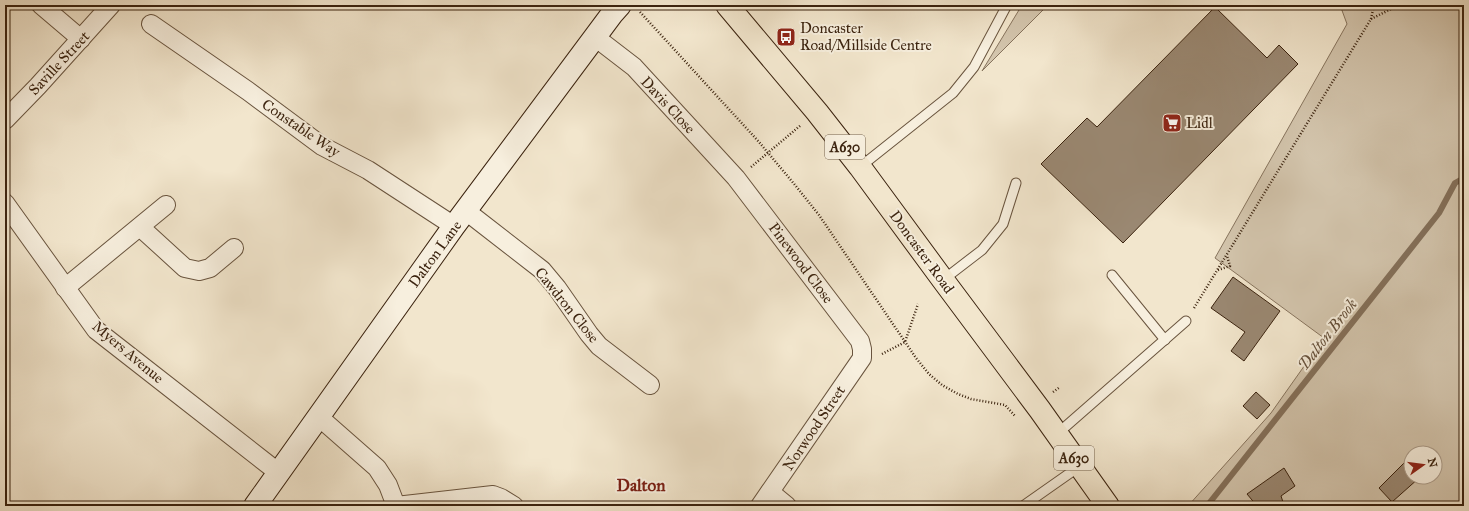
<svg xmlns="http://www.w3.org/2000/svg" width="1469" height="511" viewBox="0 0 1469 511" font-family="'IM FELL Great Primer',serif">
  <rect width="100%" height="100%" fill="#f2e6cd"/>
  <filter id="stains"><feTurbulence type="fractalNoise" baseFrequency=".005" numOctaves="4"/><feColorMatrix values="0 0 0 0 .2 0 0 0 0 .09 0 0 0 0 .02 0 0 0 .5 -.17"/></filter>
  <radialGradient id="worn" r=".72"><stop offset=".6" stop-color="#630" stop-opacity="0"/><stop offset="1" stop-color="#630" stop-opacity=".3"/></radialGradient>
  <!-- green -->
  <g fill="#d3c5ad" stroke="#87745e" fill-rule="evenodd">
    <polygon points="1022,5 1048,5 982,71"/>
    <path d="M1340,5h124v501h-276l83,-93 53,-75 -109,-80 132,-234zM1411,453h24v24h-24z"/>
  </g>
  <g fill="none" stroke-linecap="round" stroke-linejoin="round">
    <!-- stream -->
    <polyline stroke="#84705a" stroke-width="6" points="1207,506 1439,213 1455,183 1464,178"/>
  </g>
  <!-- building -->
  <g fill="#9a8872" stroke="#3b230f">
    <polygon points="1215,7 1267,58 1279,45 1298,64 1123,243 1041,164 1087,118 1097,127"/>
    <polygon points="1233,277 1280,311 1244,361 1231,351 1245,332 1211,308"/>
    <polygon points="1256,392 1270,405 1257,419 1243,406"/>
    <polygon points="1405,462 1411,469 1411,477 1419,478 1392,502 1379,488"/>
    <polygon points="1284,468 1295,486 1281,496 1283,502 1278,506 1257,506 1247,494"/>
  </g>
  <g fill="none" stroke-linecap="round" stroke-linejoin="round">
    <defs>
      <g id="lane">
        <polyline points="860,167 953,93 974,67 1007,5"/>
        <polyline points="1112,275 1165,340"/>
        <polyline points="943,280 982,250 1003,224 1016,183"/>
        <polyline points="1057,434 1186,321"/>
        <polyline points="1023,506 1080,466"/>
      </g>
      <g id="street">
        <polyline points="41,5 81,39"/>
        <polyline points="151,24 248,91 322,146 368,170 454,226"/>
        <polyline points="595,37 634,67 736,178 860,341 862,349 862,358 760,506"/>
        <polyline points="5,120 38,86 111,5"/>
        <polyline points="5,203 96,330 279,473"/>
        <polyline points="466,211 542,270 557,288 589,334 599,346 650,385"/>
        <polyline points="140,227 185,268 199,271 210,268 234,248"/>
        <polyline points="65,288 166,205"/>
        <polyline points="319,417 377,468 388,485 396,506"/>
        <polyline points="770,492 787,506"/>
        <polyline points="396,506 493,495 501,498 514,506"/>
      </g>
      <polyline id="secondary" points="255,506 454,226 612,14 620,5"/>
      <polyline id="primary" points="727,5 817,112 860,167 943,280 1040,410 1108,506"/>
    </defs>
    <!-- lane casing -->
    <use href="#lane" stroke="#69543e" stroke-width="11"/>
    <!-- street casing -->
    <use href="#street" stroke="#69543e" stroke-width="20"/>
    <!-- secondary casing -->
    <use href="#secondary" stroke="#3b230f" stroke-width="24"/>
    <!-- primary casing -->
    <use href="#primary" stroke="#3b230f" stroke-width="24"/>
    <!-- path -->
    <g stroke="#3b230f" stroke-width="2.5" stroke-dasharray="1 2" stroke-linecap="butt">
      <polyline points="640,12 759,142 795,185 819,215 916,358 929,374 942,385 958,394 971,399 1005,405 1015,416"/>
      <polyline points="1371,19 1399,5"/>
      <polyline points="751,167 801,125"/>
      <polyline points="1218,270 1230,266 1227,256"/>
      <polyline points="1194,308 1371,19 1374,5"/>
      <polyline points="882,354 905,342 918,304"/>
      <polyline points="1053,392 1060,387"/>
    </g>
    <!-- lane -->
    <use href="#lane" stroke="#f7efde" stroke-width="9"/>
    <!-- street -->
    <use href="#street" stroke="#f7efde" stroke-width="18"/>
    <!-- secondary -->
    <use href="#secondary" stroke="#f7efde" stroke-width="22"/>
    <!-- primary -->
    <use href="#primary" stroke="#f2e6cd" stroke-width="22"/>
  </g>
  <!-- icons -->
  <defs>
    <symbol id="bus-square" viewBox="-11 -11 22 22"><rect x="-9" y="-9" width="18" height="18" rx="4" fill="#8f2418" stroke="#f7efde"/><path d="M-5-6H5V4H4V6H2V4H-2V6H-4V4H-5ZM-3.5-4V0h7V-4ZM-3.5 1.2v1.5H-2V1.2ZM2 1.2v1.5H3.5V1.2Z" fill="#fff"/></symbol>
    <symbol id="supermarket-square" viewBox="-11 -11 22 22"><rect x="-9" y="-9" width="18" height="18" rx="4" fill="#8f2418" stroke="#f7efde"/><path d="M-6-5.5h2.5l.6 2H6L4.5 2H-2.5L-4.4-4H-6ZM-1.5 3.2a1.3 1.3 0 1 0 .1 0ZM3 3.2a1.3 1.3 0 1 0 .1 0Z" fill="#fff"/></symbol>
  </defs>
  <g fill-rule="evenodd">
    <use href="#bus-square" x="775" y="26" width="22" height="22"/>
    <use href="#supermarket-square" x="1161" y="112" width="22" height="22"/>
  </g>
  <g text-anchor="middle" stroke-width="4" stroke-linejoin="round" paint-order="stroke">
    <!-- shield labels -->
    <g fill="#f7efde" stroke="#73604d" stroke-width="1">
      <rect x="825" y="135" width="40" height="24" rx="3"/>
      <rect x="1054" y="446" width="40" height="24" rx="3"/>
    </g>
    <g font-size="14" font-weight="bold" fill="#3b230f">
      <text x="845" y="152">A630</text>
      <text x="1074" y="463">A630</text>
    </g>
    <!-- poi labels -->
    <g font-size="15" fill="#3b230f" stroke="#f7efde" text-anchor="start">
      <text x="800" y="33">Doncaster<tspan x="800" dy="17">Road/Millside Centre</tspan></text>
      <text x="1186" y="128">Lidl</text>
    </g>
    <!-- street labels -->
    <g font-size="15" fill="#3b230f" stroke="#f7efde">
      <text transform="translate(59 63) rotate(-47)" y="5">Saville Street</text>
      <text transform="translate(668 105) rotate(47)" y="5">Davis Close</text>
      <text transform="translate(301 128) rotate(34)" y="5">Constable Way</text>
      <text transform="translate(922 252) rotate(54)" y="5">Doncaster Road</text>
      <text transform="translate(435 254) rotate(-54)" y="5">Dalton Lane</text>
      <text transform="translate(801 263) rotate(53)" y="5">Pinewood Close</text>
      <text transform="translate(567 305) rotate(51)" y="5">Cawdron Close</text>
      <text transform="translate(128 352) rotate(40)" y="5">Myers Avenue</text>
      <text transform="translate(814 428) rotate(-56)" y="5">Norwood Street</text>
    </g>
    <!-- water labels -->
    <g font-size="16" font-style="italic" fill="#65503b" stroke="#f7efde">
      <text transform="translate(1327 334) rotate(-52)" y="6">Dalton Brook</text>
    </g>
    <!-- quarter labels -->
    <g font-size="17" font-weight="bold" fill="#7a1f14" stroke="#f7efde">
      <text x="641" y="491">Dalton</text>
    </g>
  </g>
  <!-- margin -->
  <rect width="1469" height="511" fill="none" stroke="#f2e6cd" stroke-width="20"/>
  <rect x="6" y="6" width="1457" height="499" fill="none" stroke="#3b230f" stroke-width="2"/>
  <rect x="10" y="10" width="1449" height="491" fill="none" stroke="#3b230f"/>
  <!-- north arrow -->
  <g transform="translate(1423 465) rotate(76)"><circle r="19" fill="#f7efde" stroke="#ac9d8b"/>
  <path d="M0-3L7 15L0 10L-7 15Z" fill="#8f2418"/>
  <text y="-6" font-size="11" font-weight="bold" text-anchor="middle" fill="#3b230f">N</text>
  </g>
  <rect width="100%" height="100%" filter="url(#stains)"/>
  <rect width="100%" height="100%" fill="url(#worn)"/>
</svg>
